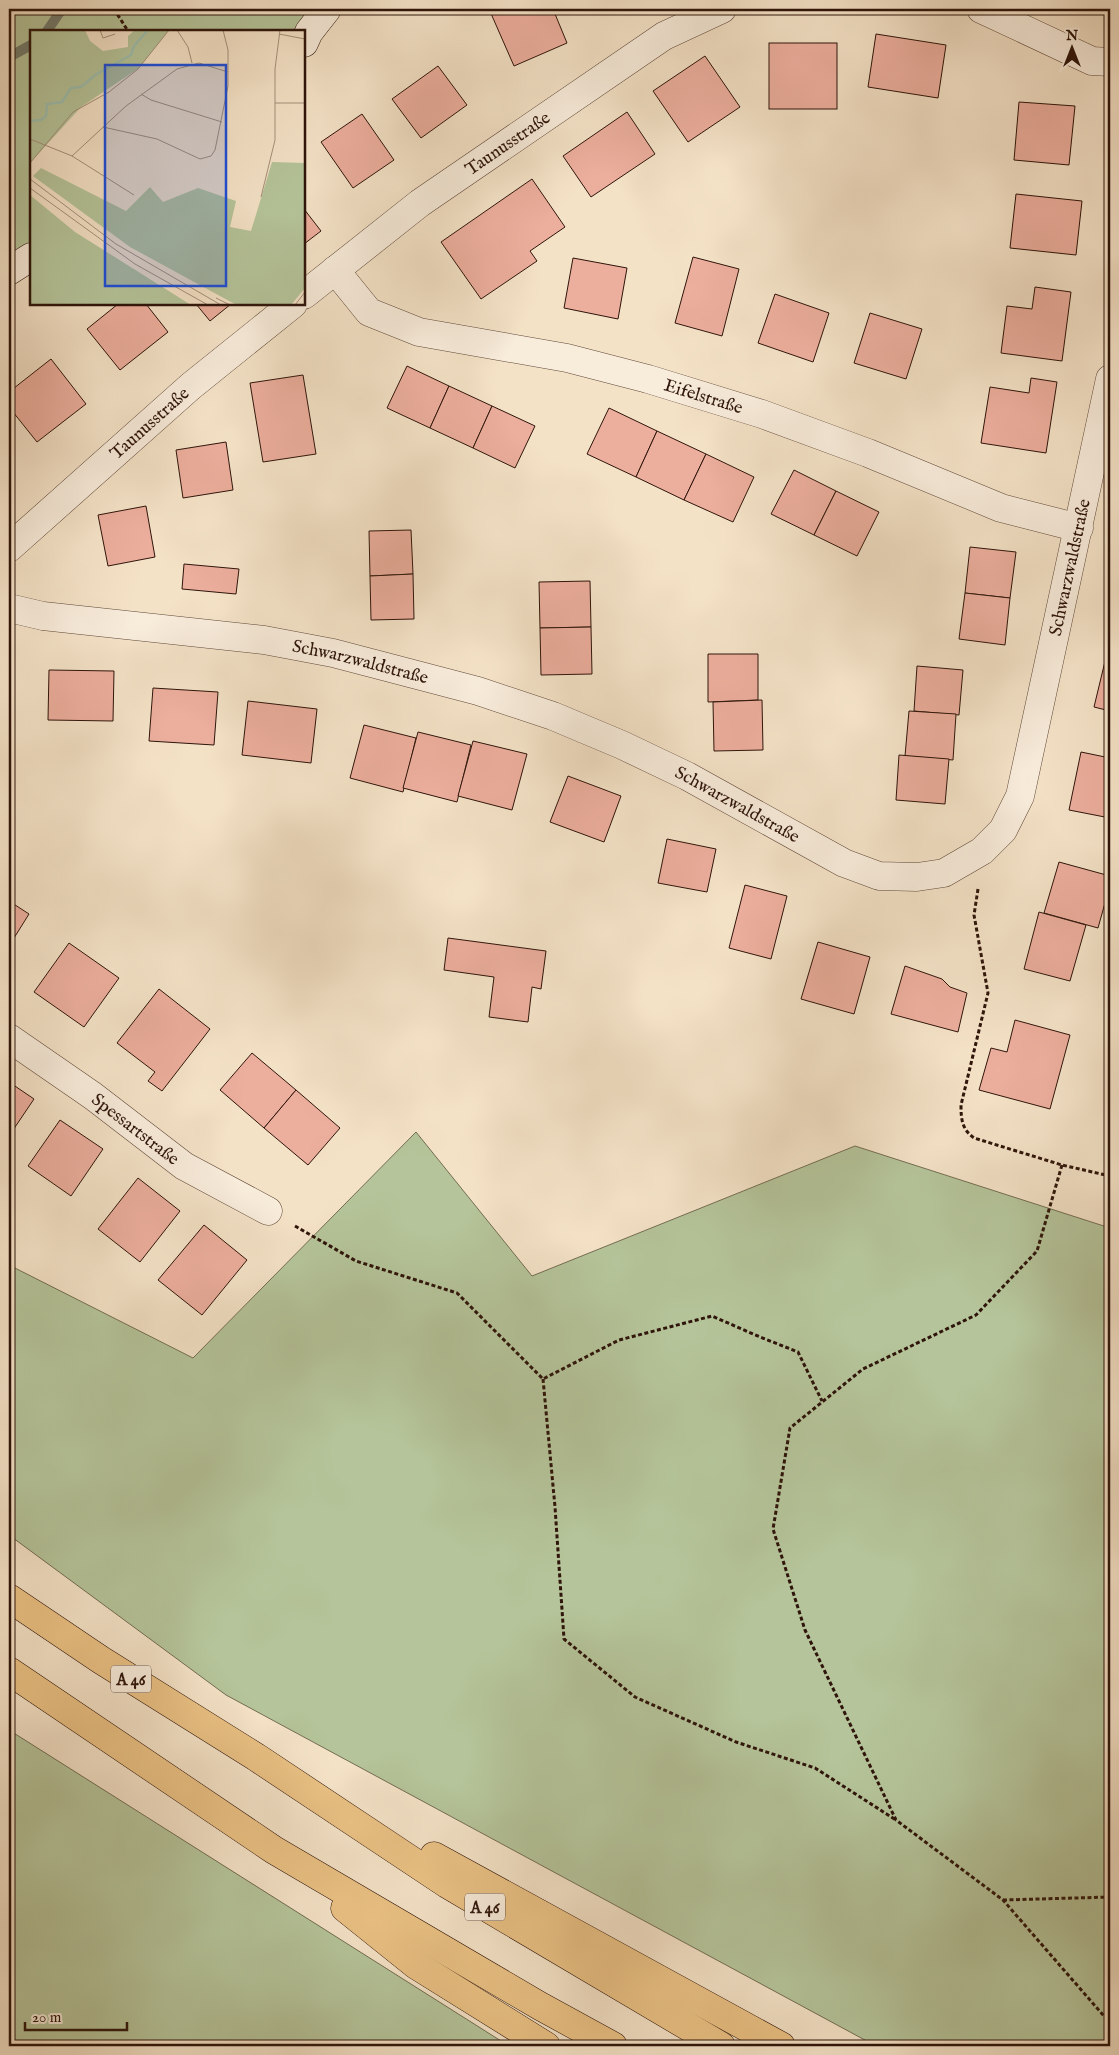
<svg xmlns="http://www.w3.org/2000/svg" width="1119" height="2055" viewBox="0 0 1119 2055" font-family="'IM FELL English',serif">
  <rect width="100%" height="100%" fill="#f4e2c7"/>
  <filter id="stains"><feTurbulence type="fractalNoise" baseFrequency=".004" numOctaves="4"/><feColorMatrix values="0 0 0 0 .2 0 0 0 0 .09 0 0 0 0 .02 0 0 0 .5 -.17"/></filter>
  <radialGradient id="worn" r=".72"><stop offset=".6" stop-color="#630" stop-opacity="0"/><stop offset="1" stop-color="#630" stop-opacity=".3"/></radialGradient>
  <!-- green -->
  <g fill="#b5c49a" stroke="#726c52">
    <polygon points="9,9 327,9 304,31 31,31 31,257 9,271"/>
    <polygon points="416,1132 532,1276 855,1146 1110,1228 1110,2046 876,2046 226,1695 9,1535 9,1265 193,1358"/>
    <polygon points="9,1730 509,2046 9,2046"/>
  </g>
  <g fill="none" stroke-linecap="round" stroke-linejoin="round">
    <!-- stream -->
    <g stroke="#717b6d" stroke-width="10">
      <polyline points="47,31 62,9"/>
      <polyline points="9,57 31,45"/>
    </g>
  </g>
  <!-- building -->
  <g fill="#ecae9d" stroke="#2e140a">
    <polygon points="489,9 553,9 567,43 514,66"/>
    <polygon points="876,34 946,45 938,98 868,87"/>
    <rect x="769" y="43" width="68" height="66"/>
    <polygon points="705,56 740,107 688,142 653,91"/>
    <polygon points="438,66 467,105 421,138 392,99"/>
    <polygon points="1019,102 1075,106 1069,165 1014,160"/>
    <polygon points="627,112 655,154 591,197 563,156"/>
    <polygon points="362,114 394,160 353,188 321,142"/>
    <polygon points="532,179 565,227 530,251 537,261 481,299 441,242"/>
    <polygon points="1016,194 1082,201 1076,255 1010,248"/>
    <polygon points="304,209 321,231 304,244"/>
    <polygon points="693,257 739,269 722,336 675,323"/>
    <polygon points="573,258 627,268 618,319 564,308"/>
    <polygon points="1035,287 1071,292 1062,361 1001,353 1007,306 1032,309"/>
    <polygon points="775,294 829,313 813,362 758,343"/>
    <polygon points="118,304 146,304 168,332 120,370 87,329"/>
    <polygon points="196,304 231,304 210,321"/>
    <polygon points="870,313 922,329 906,379 854,363"/>
    <polygon points="51,359 86,404 37,442 9,407 9,392"/>
    <polygon points="407,366 449,386 430,428 387,408"/>
    <polygon points="303,375 316,454 263,462 250,383"/>
    <polygon points="1031,378 1057,382 1046,453 981,443 990,387 1029,393"/>
    <polygon points="449,386 492,406 473,448 430,428"/>
    <polygon points="492,406 535,426 515,468 473,448"/>
    <polygon points="609,408 657,431 636,477 587,454"/>
    <polygon points="657,431 706,454 684,500 636,477"/>
    <polygon points="226,442 233,490 183,498 176,450"/>
    <polygon points="706,454 754,477 733,522 684,500"/>
    <polygon points="794,470 836,491 814,535 771,514"/>
    <polygon points="836,491 879,512 857,556 814,535"/>
    <polygon points="146,506 155,557 108,566 98,515"/>
    <polygon points="411,530 413,574 370,576 369,531"/>
    <polygon points="970,547 1016,552 1010,598 965,593"/>
    <polygon points="184,564 239,569 236,594 182,589"/>
    <polygon points="413,574 414,619 371,620 370,576"/>
    <polygon points="590,581 591,627 540,628 539,582"/>
    <polygon points="965,593 1010,598 1005,645 959,639"/>
    <polygon points="591,627 592,674 541,675 540,628"/>
    <polygon points="1107,653 1110,654 1110,711 1094,707"/>
    <polygon points="708,654 758,654 758,700 708,702"/>
    <polygon points="917,666 963,670 959,715 914,711"/>
    <polygon points="49,670 114,671 113,721 48,720"/>
    <polygon points="153,688 218,692 214,745 149,741"/>
    <polygon points="762,700 763,750 714,751 713,702"/>
    <polygon points="248,701 317,709 311,763 242,755"/>
    <polygon points="909,711 956,714 953,760 905,756"/>
    <polygon points="364,725 416,738 403,792 350,778"/>
    <polygon points="418,732 471,745 457,802 403,788"/>
    <polygon points="473,741 527,754 512,810 458,796"/>
    <polygon points="1081,752 1110,758 1110,818 1069,810"/>
    <polygon points="899,755 949,759 945,804 896,800"/>
    <polygon points="568,776 621,796 604,842 550,822"/>
    <polygon points="667,839 716,849 707,892 658,883"/>
    <polygon points="1059,862 1110,876 1110,885 1098,928 1044,913"/>
    <polygon points="745,885 787,896 771,959 729,948"/>
    <polygon points="9,901 29,914 9,946"/>
    <polygon points="1039,912 1086,925 1070,981 1024,969"/>
    <polygon points="448,938 546,951 541,989 532,987 528,1022 489,1017 494,977 444,970"/>
    <polygon points="818,942 870,957 854,1014 801,999"/>
    <polygon points="69,943 119,978 84,1027 34,992"/>
    <polygon points="905,966 942,979 950,987 967,993 958,1032 891,1014"/>
    <polygon points="159,989 210,1029 162,1091 148,1081 155,1072 117,1043"/>
    <polygon points="1015,1020 1070,1035 1050,1109 979,1090 991,1048 1007,1052"/>
    <polygon points="252,1053 296,1090 264,1128 220,1090"/>
    <polygon points="9,1082 34,1099 9,1136"/>
    <polygon points="296,1090 340,1128 308,1165 264,1128"/>
    <polygon points="60,1120 103,1149 71,1196 28,1166"/>
    <polygon points="138,1178 180,1211 140,1262 98,1229"/>
    <polygon points="204,1225 247,1260 202,1315 158,1280"/>
  </g>
  <g fill="none" stroke-linecap="round" stroke-linejoin="round">
    <defs>
      <g id="street">
        <polyline points="981,9 1092,61 1110,62"/>
        <path id="s1" d="M335,270l34,42 50,20 148,26 81,21 114,35 106,39 133,55 78,20"/>
        <path id="s2" d="M304,295l116,-92 244,-167 58,-27"/>
        <path id="s3" d="M9,548l182,-162 102,-82"/>
        <path id="s4" d="M9,608l34,8 221,24 69,13 145,38 75,25 69,29 65,31 157,87 35,13 38,1 27,-4 38,-22 21,-21 17,-34 90,-417"/>
        <path id="s5" d="M9,1038l84,58 91,70 84,45"/>
      </g>
      <g id="secondary">
        <polyline points="304,43 309,32 327,9"/>
        <polyline points="9,271 31,257"/>
      </g>
      <g id="highway">
        <polyline points="9,1598 101,1660 256,1757 447,1884 721,2046"/>
        <polyline points="9,1671 274,1850 540,2006 613,2046"/>
        <polyline points="434,1856 781,2046"/>
        <polyline points="345,1908 416,1965 546,2046"/>
      </g>
    </defs>
    <!-- street casing -->
    <use href="#street" stroke="#604839" stroke-width="29"/>
    <!-- secondary casing -->
    <use href="#secondary" stroke="#2e140a" stroke-width="29"/>
    <!-- highway casing -->
    <use href="#highway" stroke="#2e140a" stroke-width="29"/>
    <!-- path -->
    <g stroke="#2e140a" stroke-width="3" stroke-dasharray="4 2.5" stroke-linecap="butt">
      <polyline points="114,9 128,31"/>
      <path d="M978,889l-4,26 14,78 -27,112c0,15 1,24 13,33l88,27 48,11"/>
      <polyline points="1062,1165 1037,1251 976,1315 863,1369 790,1428 773,1529 805,1630 896,1820 1003,1900 1110,2023"/>
      <polyline points="295,1226 356,1261 457,1293 543,1379 619,1340 712,1316 760,1337 798,1352 822,1401"/>
      <polyline points="543,1379 555,1507 564,1639 635,1697 736,1742 815,1768 896,1820"/>
      <polyline points="1003,1900 1110,1897"/>
    </g>
    <!-- street -->
    <use href="#street" stroke="#f8ecdb" stroke-width="28"/>
    <!-- secondary -->
    <use href="#secondary" stroke="#f8ecdb" stroke-width="28"/>
    <!-- highway -->
    <use href="#highway" stroke="#eac184" stroke-width="28"/>
  </g>
  <g text-anchor="middle" stroke-width="5" stroke-linejoin="round" paint-order="stroke">
    <!-- shield labels -->
    <g fill="#f8ecdb" stroke="#6b5549" stroke-width="1">
      <rect x="111" y="1665.5" width="40" height="27" rx="4"/>
      <rect x="465" y="1893.5" width="40" height="27" rx="4"/>
    </g>
    <g font-size="16" font-weight="bold" fill="#2e140a">
      <text x="131" y="1685">A 46</text>
      <text x="485" y="1913">A 46</text>
    </g>
    <!-- street labels -->
    <g font-size="18" fill="#2e140a" stroke="#f8ecdb">
      <text dy="6" stroke="none"><textPath href="#s2" startOffset="254">Taunusstraße</textPath></text>
      <text dy="6" stroke="none"><textPath href="#s1" startOffset="400">Eifelstraße</textPath></text>
      <text dy="6" stroke="none"><textPath href="#s3" startOffset="188">Taunusstraße</textPath></text>
      <text dy="6" stroke="none"><textPath href="#s4" startOffset="1331">Schwarzwaldstraße</textPath></text>
      <text dy="6" stroke="none"><textPath href="#s4" startOffset="356">Schwarzwaldstraße</textPath></text>
      <text dy="6" stroke="none"><textPath href="#s4" startOffset="761">Schwarzwaldstraße</textPath></text>
      <text dy="6" stroke="none"><textPath href="#s5" startOffset="156">Spessartstraße</textPath></text>
    </g>
  </g>
  <!-- overview -->
  <g transform="translate(30 30)">
    <rect width="275" height="275" fill="#f4e2c7"/>
    <path d="M0,0h55l5,11 13,10 25,-4v-11l7,-6h34l-30,38 -58,39 -51,56zM242,132l33,1v125l-14,17h-54l-6,-3 -101,-55 -97,-71 8,-8 85,43 24,-24 13,15 35,-14 38,13 -6,26 21,4zM0,165l45,37 116,73h-161z" fill="#b5c49a"/>
    <path fill="none" stroke="#9dbfaf" stroke-width="2.5" d="M0,91l11,-1 5,-4 1,-12 15,-2 9,-14 10,-1 14,-12 36,-20 3,-9 14,-16"/>
    <path fill="none" stroke="#a5907b" stroke-width="1" d="M70,0l3,8 12,-4M147,0l11,17 4,16M249,4l26,5M111,64l10,6 71,22M245,73h30M73,97l54,12 43,20 11,-3 4,-6 13,-64v-36l-5,-20M0,109l42,17 62,39M42,126l54,-50 51,-37 22,-6 29,9M0,133l43,-51 36,-20 29,-23 31,-39M0,149l86,65 105,61M0,158l105,76 73,41M231,167l14,-57v-71l5,-39M186,268l14,7M265,275l10,-13"/>
    <path fill="#1d4ed8" fill-opacity="0.15" stroke="#1d4ed8" stroke-width="2.5" d="M75,35h121v221h-121z"/>
    <rect width="275" height="275" fill="none" stroke="#2e140a" stroke-width="2.5"/>
  </g>
  <!-- margin -->
  <rect width="1119" height="2055" fill="none" stroke="#f4e2c7" stroke-width="30"/>
  <rect x="10" y="10" width="1099" height="2035" fill="none" stroke="#2e140a" stroke-width="2.5"/>
  <rect x="15" y="15" width="1089" height="2025" fill="none" stroke="#2e140a"/>
  <!-- north arrow -->
  <g transform="translate(1072 48)" stroke="#f8ecdb" stroke-width="4" paint-order="stroke">
  <path d="M0-4L9 19L0 12L-9 19Z" fill="#2e140a"/>
  <text y="-8" font-size="14" font-weight="bold" text-anchor="middle" fill="#2e140a">N</text>
  </g>
  <!-- scale -->
  <path d="M25 2022v8h102v-8" fill="none" stroke="#2e140a" stroke-width="2.5"/>
  <text x="32" y="2022" font-size="15" fill="#2e140a" stroke="#f8ecdb" stroke-width="4" paint-order="stroke">20 m</text>
  <rect width="100%" height="100%" filter="url(#stains)"/>
  <rect width="100%" height="100%" fill="url(#worn)"/>
</svg>
